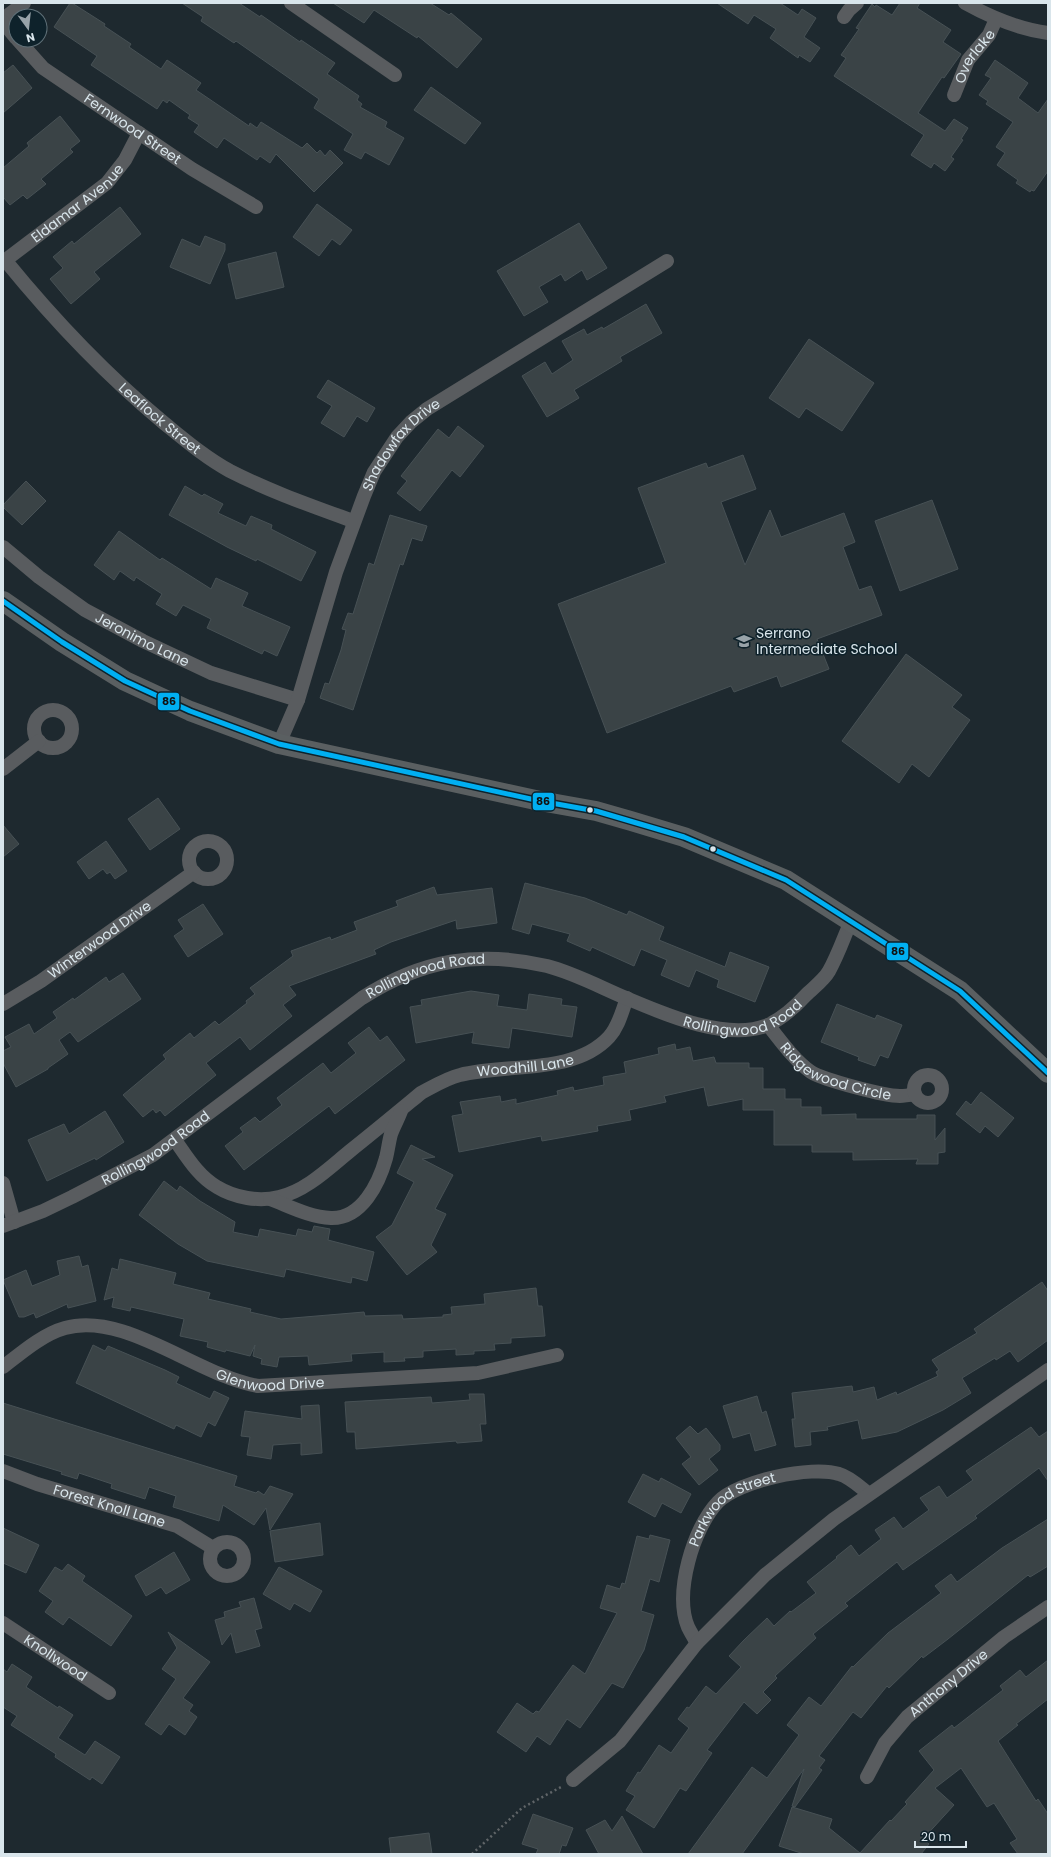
<svg xmlns="http://www.w3.org/2000/svg" width="1051" height="1857" viewBox="0 0 1051 1857" font-family="Poppins,sans-serif">
  <rect width="100%" height="100%" fill="#1e292f"/>
  <!-- building -->
  <g fill="#3a4346" stroke="#475155">
    <polygon points="70,3 72,3 105,24 104,26 131,44 129,47 161,69 167,60 201,83 196,90 249,126 250,123 257,128 261,122 302,148 307,143 317,153 320,150 325,156 330,150 343,163 314,192 276,154 270,163 260,156 257,160 224,138 217,148 194,132 199,125 188,118 190,115 169,100 167,103 163,100 157,109 91,65 97,56 54,27"/>
    <polygon points="182,3 239,3 260,17 261,15 300,42 301,40 335,63 327,74 359,96 357,100 362,104 360,107 387,122 385,127 404,138 389,165 365,152 361,159 344,150 353,134 314,108 319,99 236,41 234,43 201,21 203,17"/>
    <polygon points="333,3 430,3 449,15 451,13 482,39 457,68 418,36 417,38 374,10 364,23"/>
    <polygon points="717,3 780,3 798,15 802,9 816,18 804,37 820,48 810,62 799,55 798,58 770,38 776,29 754,15 748,24"/>
    <polygon points="900,3 920,3 917,8 951,30 943,42 961,54 944,78 942,77 918,113 945,131 954,119 968,128 961,139 963,140 951,157 954,159 945,171 934,163 931,168 911,155 924,135 834,76 846,58 841,55 859,29 856,28 872,4 875,7 876,5 892,15"/>
    <polygon points="995,60 1028,83 1018,98 1038,113 1048,99 1048,171 1034,191 1031,190 1030,192 1016,183 1018,180 997,165 1005,153 996,147 1013,122 986,104 988,101 979,95 991,78 985,75"/>
    <polygon points="13,65 32,88 3,113 3,73"/>
    <polygon points="431,87 481,123 465,144 414,110"/>
    <polygon points="60,116 80,141 70,149 73,152 41,179 46,184 27,199 23,195 10,205 3,197 3,168 29,146 27,143"/>
    <polygon points="317,204 352,230 340,245 332,239 319,256 293,237"/>
    <polygon points="120,207 141,234 94,272 100,279 71,304 50,279 63,268 53,257 72,241 74,244"/>
    <polygon points="579,223 607,268 587,280 582,270 565,281 561,274 539,287 548,302 524,316 497,271"/>
    <polygon points="205,236 225,244 225,250 210,284 170,267 182,239 200,247"/>
    <polygon points="276,252 284,287 236,299 228,264"/>
    <polygon points="646,304 662,333 620,357 622,361 574,390 579,398 547,417 522,376 545,362 552,374 573,360 562,341 584,329 587,335 602,327 603,329"/>
    <polygon points="809,339 874,383 842,431 806,408 799,418 769,398"/>
    <polygon points="328,380 375,408 367,422 357,416 344,437 321,423 332,406 317,397"/>
    <polygon points="458,426 484,446 460,477 452,470 420,511 397,493 407,481 401,476 438,429 449,438"/>
    <polygon points="743,455 756,489 721,502 745,565 770,510 781,537 844,513 855,542 843,547 859,590 871,586 882,615 817,639 829,669 781,687 777,676 734,692 731,686 607,733 558,604 666,563 638,488 706,463 708,468"/>
    <polygon points="26,481 46,501 22,525 3,507 3,505"/>
    <polygon points="185,486 202,496 204,494 223,504 218,513 246,526 251,516 272,525 271,529 316,552 301,581 257,559 256,561 227,547 169,515"/>
    <polygon points="932,500 958,569 900,591 875,521"/>
    <polygon points="390,515 427,526 422,541 412,538 403,565 400,564 353,710 320,698 325,683 329,684 341,650 346,630 342,629 348,613 353,614 369,563 374,565"/>
    <polygon points="119,531 160,560 162,558 211,589 216,578 248,593 242,606 290,627 277,656 264,650 262,654 207,628 211,619 183,605 176,616 156,604 162,594 136,577 134,581 120,571 114,580 94,565"/>
    <polygon points="906,654 962,695 952,707 970,720 929,777 912,764 899,783 842,741"/>
    <polygon points="158,798 180,829 150,850 128,819"/>
    <polygon points="3,825 19,844 3,857"/>
    <polygon points="106,841 127,871 115,879 110,872 107,874 103,869 89,879 77,862"/>
    <polygon points="525,883 585,898 627,915 629,911 664,927 659,940 725,967 730,952 769,967 755,1002 717,987 719,980 696,970 689,987 661,975 667,960 641,949 634,966 592,947 590,951 567,941 570,934 532,924 529,934 512,929"/>
    <polygon points="434,887 437,895 492,888 497,923 457,929 456,920 391,942 374,950 376,954 289,986 296,995 283,1005 292,1016 250,1050 240,1037 206,1063 216,1075 165,1116 160,1110 156,1113 153,1109 143,1117 123,1095 166,1059 163,1055 190,1033 194,1038 215,1021 219,1025 247,1003 246,1001 255,994 250,988 293,956 291,951 330,937 331,940 357,930 354,922 398,906 396,901"/>
    <polygon points="203,904 223,934 188,957 174,936 184,929 178,920"/>
    <polygon points="123,973 141,999 78,1042 70,1032 59,1040 68,1054 48,1068 48,1069 16,1087 3,1063 3,1051 11,1047 5,1037 29,1024 34,1034 57,1018 53,1012 73,998 74,1000 106,977 109,982"/>
    <polygon points="471,991 499,995 497,1006 527,1010 529,994 562,999 561,1005 577,1007 572,1037 512,1028 509,1048 472,1043 474,1032 416,1043 410,1007 422,1005 421,1000"/>
    <polygon points="837,1004 875,1019 877,1015 902,1025 888,1058 880,1055 875,1066 858,1060 859,1057 821,1042"/>
    <polygon points="369,1027 380,1041 387,1036 405,1060 335,1114 329,1106 244,1170 225,1146 243,1132 240,1128 255,1117 260,1122 282,1105 277,1098 323,1063 331,1073 356,1053 348,1043"/>
    <polygon points="675,1044 676,1050 690,1047 693,1061 714,1057 716,1063 749,1063 749,1068 763,1068 763,1089 785,1089 785,1099 801,1099 801,1107 821,1107 821,1115 856,1114 856,1119 917,1119 917,1115 935,1115 935,1140 945,1128 945,1152 938,1153 938,1164 916,1164 918,1159 853,1160 853,1152 812,1152 812,1145 774,1145 774,1110 743,1110 743,1099 708,1106 704,1087 664,1096 666,1102 629,1110 631,1120 597,1126 598,1131 542,1141 541,1136 459,1152 452,1116 463,1114 460,1102 500,1096 501,1102 516,1099 516,1104 558,1095 557,1091 573,1087 574,1091 604,1085 603,1077 626,1073 624,1062 659,1054 658,1048"/>
    <polygon points="981,1092 1014,1118 998,1137 985,1126 980,1133 956,1114 966,1101 971,1105"/>
    <polygon points="105,1111 124,1142 96,1160 95,1158 47,1181 28,1140 64,1124 69,1134"/>
    <polygon points="411,1145 435,1157 422,1159 453,1175 435,1209 446,1214 431,1245 437,1252 407,1275 376,1237 392,1225 414,1182 397,1173"/>
    <polygon points="164,1181 177,1191 180,1186 200,1201 235,1222 233,1232 258,1237 260,1229 296,1236 298,1229 312,1232 314,1226 330,1229 328,1240 374,1252 367,1281 352,1277 351,1283 286,1269 284,1277 207,1261 178,1244 139,1215"/>
    <polygon points="79,1256 82,1267 88,1265 96,1301 68,1308 67,1304 36,1318 34,1313 24,1317 19,1317 3,1280 26,1270 32,1286 60,1275 57,1261"/>
    <polygon points="120,1259 176,1273 173,1284 210,1293 208,1299 251,1309 250,1312 281,1319 364,1312 365,1316 402,1315 403,1319 443,1317 443,1315 452,1314 451,1307 485,1304 484,1294 536,1288 538,1306 542,1306 545,1336 511,1338 511,1343 494,1344 495,1350 474,1351 474,1354 456,1355 456,1349 423,1351 423,1357 404,1358 405,1361 384,1362 384,1352 351,1354 352,1361 309,1365 308,1356 279,1357 277,1367 261,1364 262,1359 253,1356 255,1345 250,1356 226,1350 225,1352 207,1347 208,1342 180,1336 184,1319 131,1307 130,1311 112,1307 114,1297 104,1300 112,1268 118,1270"/>
    <polygon points="1042,1282 1048,1291 1048,1340 1018,1362 1010,1351 996,1360 995,1358 962,1378 971,1393 943,1410 897,1432 862,1439 858,1420 827,1427 828,1430 810,1432 811,1445 795,1447 792,1419 795,1419 792,1393 852,1386 853,1392 874,1387 877,1400 896,1392 897,1395 938,1376 936,1372 939,1370 932,1360 977,1333 974,1329"/>
    <polygon points="93,1345 105,1351 108,1346 165,1370 179,1377 176,1383 210,1399 214,1391 229,1398 215,1426 208,1422 201,1437 176,1425 174,1429 76,1383"/>
    <polygon points="469,1394 484,1394 486,1424 480,1424 482,1441 457,1443 456,1441 356,1449 355,1432 347,1432 345,1402 431,1397 432,1403 470,1400"/>
    <polygon points="757,1396 762,1413 766,1411 776,1445 755,1451 750,1433 733,1438 723,1406"/>
    <polygon points="3,1403 237,1476 234,1486 256,1493 258,1491 264,1495 270,1486 293,1494 270,1530 266,1508 254,1525 223,1505 219,1521 173,1507 176,1496 149,1487 145,1499 111,1488 112,1484 79,1473 77,1479 61,1474 62,1472 3,1454"/>
    <polygon points="319,1405 322,1453 301,1455 301,1443 273,1445 271,1459 247,1455 250,1437 241,1436 245,1411 302,1419 301,1406"/>
    <polygon points="690,1426 698,1434 706,1428 720,1445 720,1450 709,1459 718,1470 699,1485 682,1464 691,1457 676,1438"/>
    <polygon points="1031,1427 1039,1437 1048,1431 1048,1481 1039,1468 975,1516 977,1518 903,1570 897,1562 845,1603 848,1606 813,1634 816,1638 775,1676 777,1678 763,1692 771,1700 757,1714 744,1702 707,1750 712,1753 686,1791 680,1788 654,1828 626,1810 635,1796 626,1791 638,1772 640,1773 659,1745 671,1753 689,1728 678,1719 687,1707 689,1708 706,1686 716,1694 741,1667 729,1656 744,1640 767,1618 774,1626 790,1611 791,1612 816,1593 807,1582 837,1558 836,1557 851,1545 859,1556 881,1539 875,1530 894,1517 903,1529 929,1510 920,1498 939,1486 947,1498 973,1480 966,1471"/>
    <polygon points="643,1474 659,1482 661,1478 691,1494 681,1513 662,1503 655,1517 628,1502"/>
    <polygon points="1048,1519 1048,1566 1030,1577 1028,1575 948,1639 923,1658 922,1656 889,1688 887,1686 861,1718 853,1712 819,1756 825,1760 819,1768 822,1770 795,1807 792,1806 804,1769 742,1854 688,1854 752,1767 767,1778 799,1735 787,1725 809,1697 821,1706 852,1666 853,1667 888,1633 941,1593 935,1586 951,1574 957,1582 1002,1548"/>
    <polygon points="320,1523 323,1555 275,1562 270,1531"/>
    <polygon points="3,1528 39,1545 26,1573 3,1563"/>
    <polygon points="650,1535 670,1540 659,1582 650,1579 641,1611 654,1615 644,1650 623,1688 612,1683 580,1728 567,1719 550,1745 537,1736 526,1752 497,1732 517,1703 533,1714 536,1711 539,1712 573,1665 585,1674 617,1613 600,1608 607,1585 620,1589 622,1583 625,1584 637,1536 649,1539"/>
    <polygon points="174,1552 190,1580 166,1594 161,1587 146,1596 135,1576"/>
    <polygon points="68,1564 85,1576 82,1581 132,1616 111,1646 69,1617 63,1625 45,1612 53,1601 39,1591 55,1567 62,1571"/>
    <polygon points="279,1567 322,1591 310,1612 294,1603 290,1610 263,1594"/>
    <polygon points="254,1598 262,1628 255,1630 260,1646 236,1653 231,1633 222,1645 215,1620 225,1617 224,1612 241,1607 239,1602"/>
    <polygon points="168,1632 210,1662 183,1698 193,1705 189,1711 197,1717 185,1735 169,1724 161,1735 145,1724 176,1679 162,1669 177,1648"/>
    <polygon points="1048,1660 1048,1699 1016,1724 1018,1725 998,1741 1036,1801 1038,1799 1048,1814 1048,1854 1018,1854 1010,1843 1017,1839 994,1803 987,1807 961,1768 935,1788 954,1805 923,1839 929,1844 921,1854 804,1854 779,1846 792,1807 832,1819 829,1828 860,1853 890,1820 891,1821 907,1804 905,1802 934,1770 919,1751 952,1725 954,1728 1003,1690 1000,1686 1020,1670 1026,1677"/>
    <polygon points="12,1664 32,1677 26,1687 58,1708 59,1706 73,1715 58,1738 85,1755 95,1741 120,1757 102,1784 92,1777 90,1780 55,1757 56,1754 11,1725 17,1716 3,1707 3,1669 7,1672"/>
    <polygon points="533,1814 573,1828 566,1846 562,1845 559,1854 536,1854 538,1849 522,1844"/>
    <polygon points="622,1816 643,1854 599,1854 586,1830 605,1820 612,1831"/>
    <polygon points="429,1833 432,1854 391,1854 389,1838"/>
  </g>
  <g fill="none" stroke-linecap="round" stroke-linejoin="round">
    <!-- path -->
    <polyline stroke="#606568" stroke-width="2.5" stroke-dasharray="2 3" stroke-linecap="butt" points="472,1854 522,1808 561,1787"/>
    <!-- street -->
    <g stroke="#595c5f" stroke-width="14">
      <polyline points="291,3 395,75"/>
      <path d="M965,3c27,15 53,26 83,30"/>
      <polyline points="844,17 849,10 857,3"/>
      <polyline points="3,19 24,3"/>
      <polyline points="3,22 16,38"/>
      <path id="s1" d="M18,40l25,28 149,101 64,38"/>
      <path id="s2" d="M954,95l14,-35 21,-25 7,-16"/>
      <path id="s3" d="M5,260c48,59 100,114 159,163 21,17 42,35 66,48 39,20 82,35 123,50"/>
      <path id="s4" d="M3,262l104,-79 18,-23 14,-27"/>
      <path id="s5" d="M3,547l36,30 46,33 58,31 68,32 87,27"/>
      <circle cx="53" cy="729" r="19"/>
      <path id="s6" d="M279,744l19,-44 38,-128 28,-76 10,-24 23,-35 14,-15 16,-13 240,-148"/>
      <polyline points="3,769 39,741"/>
      <circle cx="208" cy="860" r="19"/>
      <path id="s7" d="M3,1004l38,-23 153,-109"/>
      <path id="s8" d="M768,1025c13,16 26,35 43,47 13,8 73,24 89,24 5,0 10,-1 15,-2"/>
      <circle cx="928" cy="1089" r="14"/>
      <path id="s9" d="M175,1140c12,17 23,36 42,47 18,11 42,15 62,10 27,-6 50,-29 71,-46 24,-19 48,-39 71,-58 13,-7 26,-15 39,-18 47,-12 114,0 149,-38 10,-11 13,-26 18,-39"/>
      <polyline points="3,1183 14,1222"/>
      <path d="M270,1199c19,7 39,18 61,19 31,1 48,-35 55,-60 2,-8 3,-17 5,-24 3,-8 7,-15 10,-23"/>
      <path id="s10" d="M3,1226l40,-15 29,-14 81,-42 209,-157c59,-38 116,-48 185,-32 27,7 53,21 79,32 38,16 101,44 142,27 15,-7 27,-18 38,-30 7,-7 18,-15 23,-24 9,-16 15,-34 22,-50"/>
      <path id="s11" d="M3,1367c18,-14 40,-33 62,-39 60,-17 133,48 193,58l220,-13 79,-18"/>
      <path id="s12" d="M3,1471l34,13 140,42 36,22"/>
      <circle cx="227" cy="1559" r="17"/>
      <path id="s13" d="M3,1623l106,70"/>
      <path id="s14" d="M697,1643c-3,-5 -6,-10 -9,-16 -14,-34 5,-99 30,-125 20,-21 94,-37 121,-28 11,3 21,13 30,20"/>
      <path id="s15" d="M867,1777l18,-34 22,-26 97,-80 44,-30"/>
      <polyline points="573,1780 620,1741 697,1643 765,1575 834,1519 1048,1370"/>
    </g>
    <!-- secondary -->
    <polyline stroke="#5a5f61" stroke-width="20" points="3,601 62,642 125,681 190,711 279,744 540,801 596,811 631,821 684,837 786,880 960,991 1048,1073"/>
    <defs>
      <polyline id="bus-1" points="3,601 62,642 125,681 190,711 279,744 540,801 596,811 684,837 786,880 960,991 1048,1073"/>
    </defs>
    <!-- bus-1 casing -->
    <use href="#bus-1" stroke="#0e222b" stroke-width="8"/>
    <!-- bus-1 -->
    <use href="#bus-1" stroke="#00aff2" stroke-width="5"/>
  </g>
  <!-- icons -->
  <defs>
    <symbol id="school-bare" viewBox="-9 -9 18 18"><path d="M0-5L7-2L0 1L-7-2ZM-4 1L0 2.5L4 1V4Q0 6-4 4Z" fill="#98a3a9" stroke="#0e222b" stroke-width="2.5" paint-order="stroke"/></symbol>
  </defs>
  <g fill-rule="evenodd">
    <use href="#school-bare" x="733" y="630" width="22" height="22"/>
  </g>
  <!-- markers -->
  <g fill="#d9e5eb" stroke="#0e222b" stroke-width="1.5">
    <circle cx="590" cy="810" r="3.5"/>
    <circle cx="713" cy="849" r="3.5"/>
  </g>
  <g text-anchor="middle" stroke-width="3" stroke-linejoin="round" paint-order="stroke">
    <!-- street labels -->
    <g font-size="14" fill="#d9e5eb" stroke="#0e222b">
      <text dy="5" stroke="none"><textPath href="#s2" startOffset="44">Overlake</textPath></text>
      <text dy="5" stroke="none"><textPath href="#s1" startOffset="146">Fernwood Street</textPath></text>
      <text dy="5" stroke="none"><textPath href="#s4" startOffset="95">Eldamar Avenue</textPath></text>
      <text dy="5" stroke="none"><textPath href="#s3" startOffset="222">Leaflock Street</textPath></text>
      <text dy="5" stroke="none"><textPath href="#s6" startOffset="327">Shadowfax Drive</textPath></text>
      <text dy="5" stroke="none"><textPath href="#s5" startOffset="168">Jeronimo Lane</textPath></text>
      <text dy="5" stroke="none"><textPath href="#s7" startOffset="116">Winterwood Drive</textPath></text>
      <text dy="5" stroke="none"><textPath href="#s10" startOffset="496">Rollingwood Road</textPath></text>
      <text dy="5" stroke="none"><textPath href="#s10" startOffset="831">Rollingwood Road</textPath></text>
      <text dy="5" stroke="none"><textPath href="#s9" startOffset="414">Woodhill Lane</textPath></text>
      <text dy="5" stroke="none"><textPath href="#s8" startOffset="86">Ridgewood Circle</textPath></text>
      <text dy="5" stroke="none"><textPath href="#s10" startOffset="172">Rollingwood Road</textPath></text>
      <text dy="5" stroke="none"><textPath href="#s11" startOffset="290">Glenwood Drive</textPath></text>
      <text dy="5" stroke="none"><textPath href="#s12" startOffset="112">Forest Knoll Lane</textPath></text>
      <text dy="5" stroke="none"><textPath href="#s14" startOffset="158">Parkwood Street</textPath></text>
      <text dy="5" stroke="none"><textPath href="#s13" startOffset="63">Knollwood</textPath></text>
      <text dy="5" stroke="none"><textPath href="#s15" startOffset="126">Anthony Drive</textPath></text>
    </g>
    <!-- poi labels -->
    <g font-size="14" fill="#d9e5eb" stroke="#0e222b" text-anchor="start">
      <text x="756" y="638">Serrano<tspan x="756" dy="16">Intermediate School</tspan></text>
    </g>
  </g>
  <g stroke="#0e222b" stroke-width="1.5">
    <rect x="157" y="692" width="23" height="19" rx="4" fill="#00aff2"/>
    <rect x="532" y="792" width="23" height="19" rx="4" fill="#00aff2"/>
    <rect x="886" y="942" width="23" height="19" rx="4" fill="#00aff2"/>
  </g>
  <g font-size="11" text-anchor="middle" font-weight="bold" fill="#111">
    <text x="169" y="705">86</text>
    <text x="543" y="805">86</text>
    <text x="898" y="955">86</text>
  </g>
  <!-- border -->
  <rect width="1051" height="1857" fill="none" stroke="#d9e5eb" stroke-width="8"/>
  <!-- north arrow -->
  <g transform="translate(28 28) rotate(165)"><circle r="19" fill="#0e222b" stroke="#5f7078"/>
  <path d="M0-3L7 15L0 10L-7 15Z" fill="#98a3a9"/>
  <text y="-6" font-size="11" font-weight="bold" text-anchor="middle" fill="#d9e5eb">N</text>
  </g>
  <!-- scale -->
  <path d="M915 1841v6h51v-6" fill="none" stroke="#d9e5eb" stroke-width="2"/>
  <text x="921" y="1841" font-size="12" fill="#d9e5eb" stroke="#0e222b" stroke-width="3" paint-order="stroke">20 m</text>
</svg>
